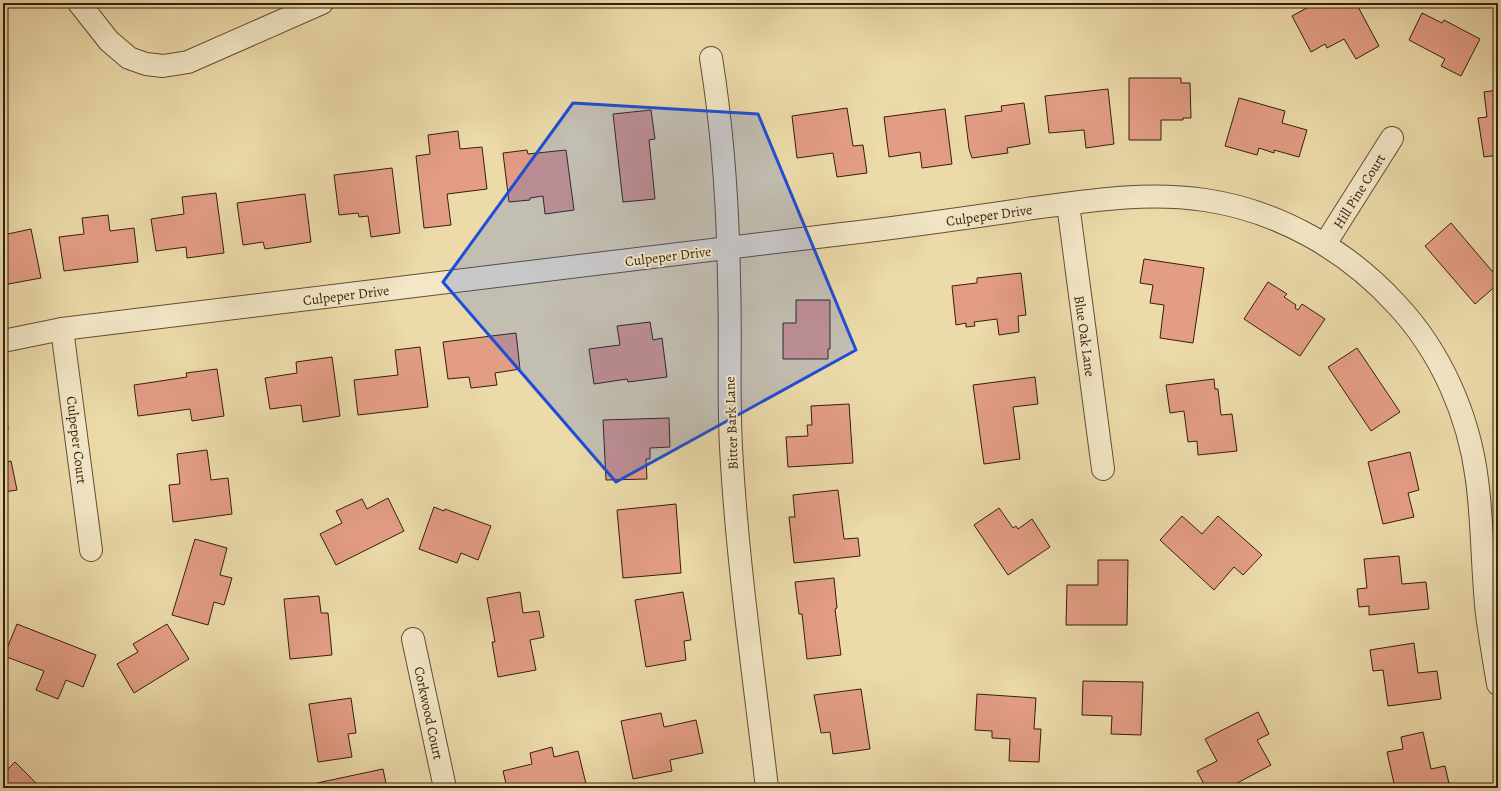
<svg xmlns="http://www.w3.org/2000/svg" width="1501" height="791" viewBox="0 0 1501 791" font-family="Alegreya,serif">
  <rect width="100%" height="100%" fill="#ecdaa9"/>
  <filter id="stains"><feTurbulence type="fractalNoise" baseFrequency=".005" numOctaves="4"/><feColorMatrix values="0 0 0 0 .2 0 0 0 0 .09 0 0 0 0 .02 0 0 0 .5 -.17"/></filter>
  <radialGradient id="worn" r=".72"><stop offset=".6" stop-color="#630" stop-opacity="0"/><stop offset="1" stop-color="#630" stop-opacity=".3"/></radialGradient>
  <!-- building -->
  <g fill="#e39d85" stroke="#341f0c">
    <polygon points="1316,3 1356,3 1379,46 1356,59 1344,39 1327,48 1325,44 1311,52 1292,16"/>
    <polygon points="1422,13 1442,23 1444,20 1480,39 1461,76 1441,66 1445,59 1409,40"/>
    <polygon points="1129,78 1181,78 1181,83 1190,83 1191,118 1183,118 1183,120 1161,120 1161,140 1129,140"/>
    <polygon points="1108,89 1114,144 1086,148 1084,130 1049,133 1045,96"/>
    <polygon points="1498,90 1498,155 1484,157 1478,118 1487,117 1484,92"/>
    <polygon points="1239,98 1285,111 1282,123 1307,130 1299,157 1274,150 1274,153 1259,148 1257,155 1225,146"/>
    <polygon points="1024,103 1030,144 1007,148 1008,153 972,158 969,149 965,116 1002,111 1001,106"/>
    <polygon points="847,108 853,146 863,145 867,173 837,177 833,153 797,158 792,116"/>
    <polygon points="945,109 952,164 922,168 920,152 889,157 884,117"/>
    <polygon points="651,110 655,139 649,140 655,199 623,202 613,114"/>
    <polygon points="458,131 460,149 482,147 487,189 447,194 451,225 424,228 416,156 430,154 428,135"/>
    <polygon points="527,150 528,154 566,150 574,210 545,214 543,196 530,198 530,200 509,202 503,153"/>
    <polygon points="392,168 400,233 371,237 368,216 359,217 358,213 339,215 334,175"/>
    <polygon points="216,193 224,253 187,258 186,247 156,251 151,219 184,214 182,197"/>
    <polygon points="305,194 311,242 265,249 263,242 243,245 237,203"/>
    <polygon points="108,215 110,231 134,228 138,262 64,271 59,237 84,234 82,218"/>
    <polygon points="1451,223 1498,278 1498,284 1475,304 1425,246"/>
    <polygon points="31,229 41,278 3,285 3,235"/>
    <polygon points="1144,259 1204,268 1193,343 1160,338 1164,305 1150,303 1153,285 1140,283"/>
    <polygon points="1021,273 1026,315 1018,316 1019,332 999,335 997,319 974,322 975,326 966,327 966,323 956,325 952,286 977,283 977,278"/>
    <polygon points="1268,282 1287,294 1284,297 1296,305 1295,308 1298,310 1302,304 1325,319 1300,356 1244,319"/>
    <polygon points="796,300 830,300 830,349 828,349 828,359 783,359 783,323 796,323"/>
    <polygon points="650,322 653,340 662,338 667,377 628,382 627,379 594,384 589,349 620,345 617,326"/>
    <polygon points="516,333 520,369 495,373 497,385 471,388 469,377 448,379 443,342"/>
    <polygon points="420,347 428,407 358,415 354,380 398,375 395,350"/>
    <polygon points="1357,348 1400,412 1371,431 1328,367"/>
    <polygon points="332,357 340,416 303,422 301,405 270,409 265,378 297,373 296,362"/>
    <polygon points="217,369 224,416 192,421 190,409 138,416 134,385 187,377 186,373"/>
    <polygon points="1035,377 1038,404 1013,407 1020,459 984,464 973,385"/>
    <polygon points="1214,379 1215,389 1218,389 1221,415 1232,414 1237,451 1198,455 1197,441 1188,442 1184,411 1170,413 1166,385"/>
    <polygon points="3,401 5,401 8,430 3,431"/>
    <polygon points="849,404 853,463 788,467 786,437 808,436 807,425 812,425 811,406"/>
    <polygon points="669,418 670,447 650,448 650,459 646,459 647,479 606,480 603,420"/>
    <polygon points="207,450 211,480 228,478 232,514 173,522 169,485 180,484 177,454"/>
    <polygon points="1410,452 1419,490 1408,493 1414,517 1383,524 1368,462"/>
    <polygon points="11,461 17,490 3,492 3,463"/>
    <polygon points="838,490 844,539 858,538 860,556 794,563 789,517 795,517 793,495"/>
    <polygon points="388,498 404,531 336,565 320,534 342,523 336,511 362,499 367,509"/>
    <polygon points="676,504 681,573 623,578 617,510"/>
    <polygon points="434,507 444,511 445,509 491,526 478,560 461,553 457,563 419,549"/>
    <polygon points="999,508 1013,528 1016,526 1018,529 1032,519 1050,547 1008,575 974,525"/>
    <polygon points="1182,516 1202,534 1218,516 1262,555 1243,575 1234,567 1214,590 1160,540"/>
    <polygon points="195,539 227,548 220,575 232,578 224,605 214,602 208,625 172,615"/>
    <polygon points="1399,556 1402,584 1426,582 1429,609 1369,615 1369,606 1359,607 1357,589 1367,588 1364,559"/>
    <polygon points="1098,560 1128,560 1127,625 1066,625 1067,585 1098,585"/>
    <polygon points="834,578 837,608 835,609 841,655 807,659 802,614 799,614 795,582"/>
    <polygon points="520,592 523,613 539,611 544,637 530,640 536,670 498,677 492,642 495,642 487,598"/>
    <polygon points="683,592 691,640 684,641 686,660 646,667 635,600"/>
    <polygon points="319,596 321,613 328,613 332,655 290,659 284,599"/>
    <polygon points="17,624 96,655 83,687 66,680 58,699 36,690 44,671 4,656"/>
    <polygon points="167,624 189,659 134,693 117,664 138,652 133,644"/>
    <polygon points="1414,643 1418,673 1437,671 1441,699 1388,706 1383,670 1373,671 1370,650"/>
    <polygon points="1083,681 1143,682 1141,735 1111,734 1112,716 1082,715"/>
    <polygon points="861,689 870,749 833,754 830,732 821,733 814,695"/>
    <polygon points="977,694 1036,698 1034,729 1041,729 1039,762 1009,761 1010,739 992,738 992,731 975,730"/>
    <polygon points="351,698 356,733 348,734 352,757 318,762 309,704"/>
    <polygon points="1258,712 1269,734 1257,740 1271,765 1228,788 1206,788 1197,771 1217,761 1205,739"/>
    <polygon points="661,713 664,727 696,720 703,753 670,760 672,771 633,779 621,721"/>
    <polygon points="1423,732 1431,769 1445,766 1450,788 1395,788 1387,752 1403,749 1401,737"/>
    <polygon points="552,747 554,757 578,751 587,788 507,788 503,771 532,764 530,753"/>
    <polygon points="15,762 41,788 3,788 3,774"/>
    <polygon points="383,769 387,788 318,788 317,783"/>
  </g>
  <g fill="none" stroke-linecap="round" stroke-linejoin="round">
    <defs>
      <g id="street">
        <polyline points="79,3 109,41 129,58 146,64 163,66 188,62 322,3"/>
        <path d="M711,58c12,74 17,148 18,223 2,56 -1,111 2,166 6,114 23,228 36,341"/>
        <polyline points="1068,204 1103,469"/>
        <polyline points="1325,244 1392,138"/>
        <polyline points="62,329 91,550"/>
        <path d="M3,341l59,-12c260,-31 520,-63 780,-95 62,-7 124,-16 185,-25 60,-8 118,-18 178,-9 74,11 142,50 192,105 44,47 72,111 80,175 6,44 5,90 10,134 3,23 7,47 11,70"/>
        <polyline points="413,639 445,788"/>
      </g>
    </defs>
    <!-- street casing -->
    <use href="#street" stroke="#624e33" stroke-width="24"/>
    <!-- street -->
    <use href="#street" stroke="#f3e7c7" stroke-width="22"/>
  </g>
  <!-- marked area -->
  <path fill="#1d4ed8" fill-opacity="0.2" stroke="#1d4ed8" stroke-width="3" stroke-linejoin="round" d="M573,103l185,11 98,236 -240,132 -173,-200z"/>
  <g text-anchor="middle" stroke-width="4" stroke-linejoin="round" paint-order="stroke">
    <!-- street labels -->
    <g font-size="14" fill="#341f0c" stroke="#f3e7c7">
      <text transform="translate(1359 191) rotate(-58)" y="5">Hill Pine Court</text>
      <text transform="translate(989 215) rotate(-8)" y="5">Culpeper Drive</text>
      <text transform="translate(668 256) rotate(-7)" y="5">Culpeper Drive</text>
      <text transform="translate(346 295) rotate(-7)" y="5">Culpeper Drive</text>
      <text transform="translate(1085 336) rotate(82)" y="5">Blue Oak Lane</text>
      <text transform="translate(731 423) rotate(-92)" y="5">Bitter Bark Lane</text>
      <text transform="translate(77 440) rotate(83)" y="5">Culpeper Court</text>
      <text transform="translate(429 713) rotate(78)" y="5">Corkwood Court</text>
    </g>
  </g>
  <!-- margin -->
  <rect width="1501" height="791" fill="none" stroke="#ecdaa9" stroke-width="16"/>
  <rect x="4" y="4" width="1493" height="783" fill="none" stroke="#341f0c" stroke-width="2"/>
  <rect x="8" y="8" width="1485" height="775" fill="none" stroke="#341f0c"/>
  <rect width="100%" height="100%" filter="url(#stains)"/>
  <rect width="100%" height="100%" fill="url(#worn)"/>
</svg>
